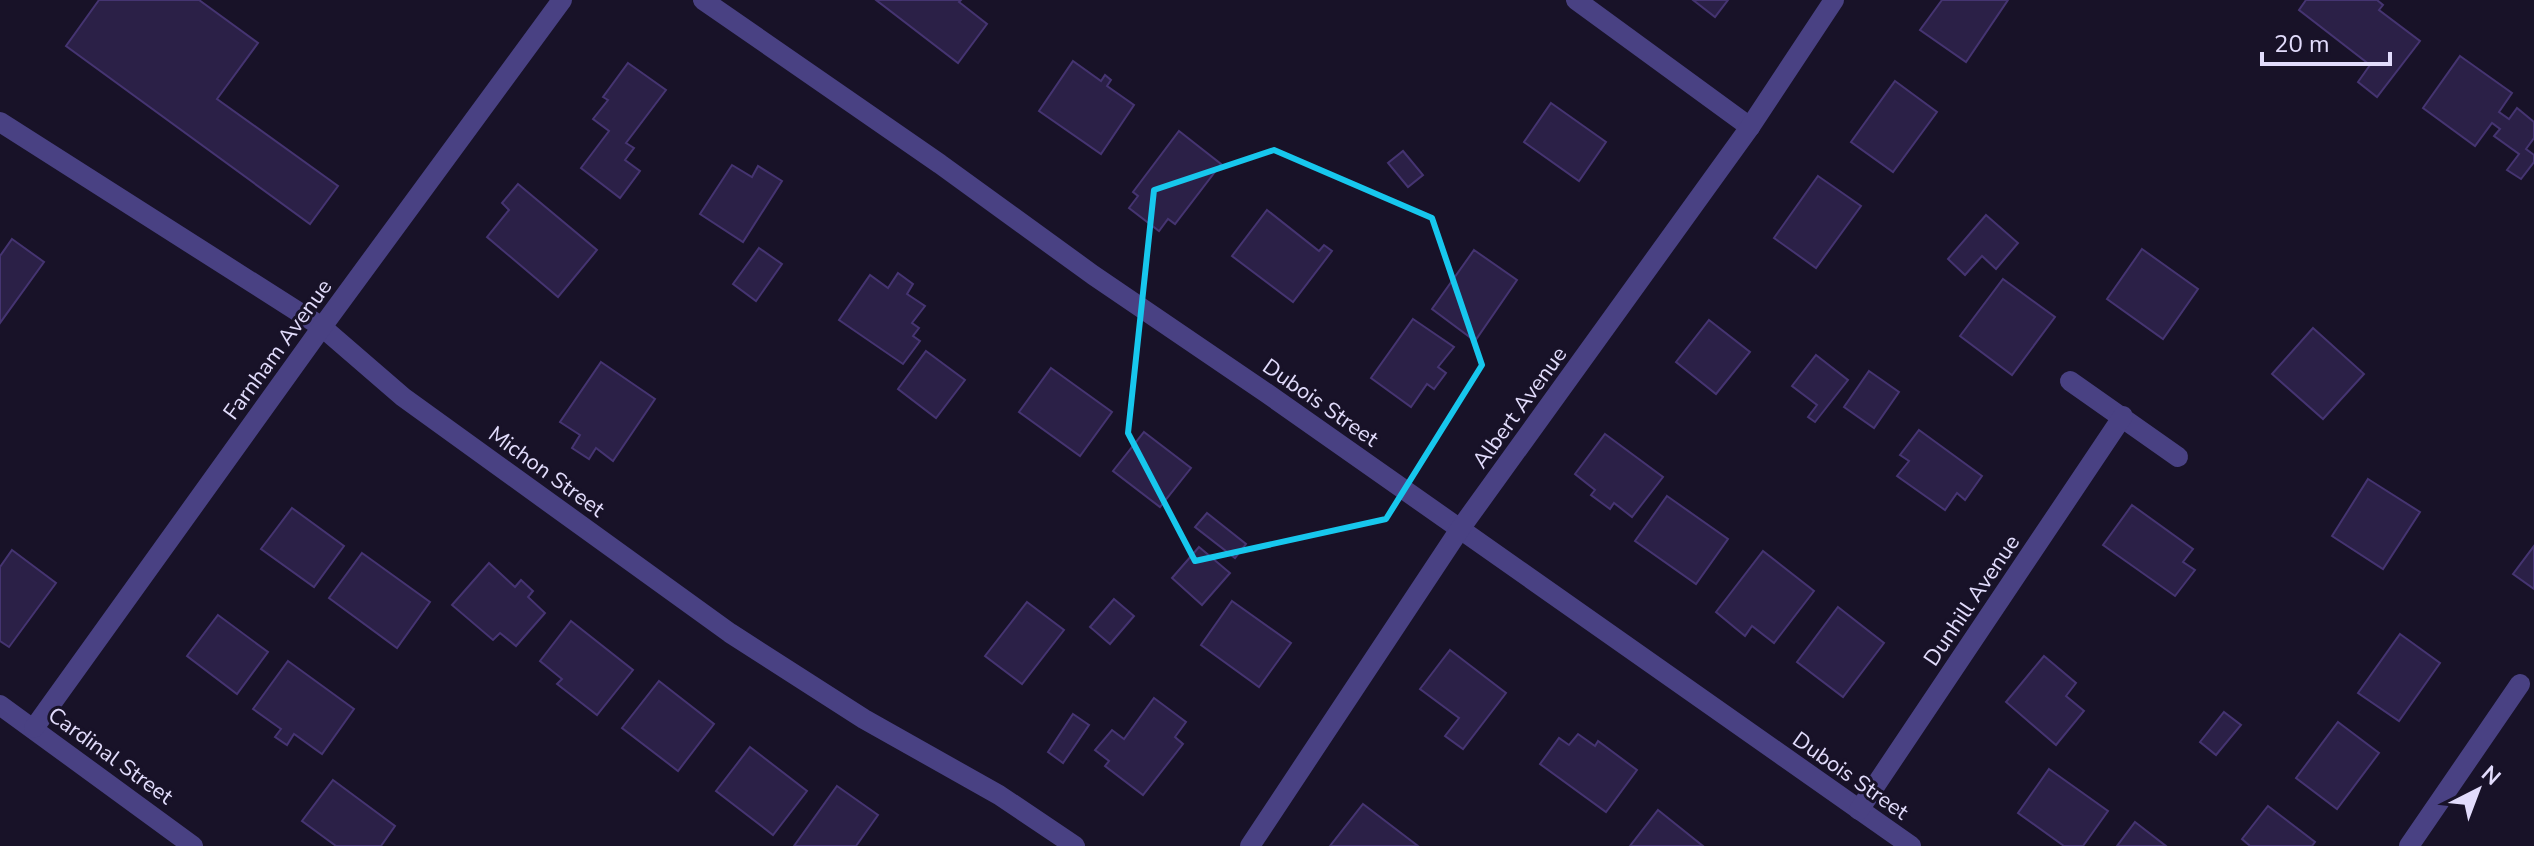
<svg xmlns="http://www.w3.org/2000/svg" width="2534" height="846" viewBox="0 0 2534 846" font-family="'Nunito Sans',sans-serif">
  <rect width="100%" height="100%" fill="#181228"/>
  <!-- building -->
  <g fill="#2b2047" stroke="#453471" stroke-width="2">
    <polygon points="99,0 199,0 258,43 217,99 338,186 310,224 66,46"/>
    <polygon points="876,0 961,0 959,2 987,24 958,63"/>
    <polygon points="1693,0 1728,0 1715,17"/>
    <polygon points="1942,0 2008,0 1966,62 1920,30"/>
    <polygon points="2306,0 2377,0 2383,5 2379,10 2420,41 2377,97 2358,82 2370,65 2299,10"/>
    <polygon points="2460,56 2512,93 2499,112 2509,119 2517,108 2534,122 2534,138 2526,149 2534,155 2534,162 2521,179 2507,170 2519,154 2494,136 2500,129 2492,123 2475,146 2423,108"/>
    <polygon points="1073,61 1101,81 1105,75 1111,80 1107,86 1134,105 1101,154 1039,111"/>
    <polygon points="628,63 666,90 626,143 634,148 625,160 640,171 620,198 581,168 609,131 593,119 608,100 603,97"/>
    <polygon points="1895,81 1937,112 1893,172 1851,142"/>
    <polygon points="1551,103 1606,142 1579,181 1524,142"/>
    <polygon points="1179,131 1221,164 1175,224 1168,219 1159,231 1129,208 1138,196 1133,192"/>
    <polygon points="1403,151 1423,175 1408,187 1388,163"/>
    <polygon points="732,165 752,177 758,166 782,181 743,242 700,214"/>
    <polygon points="1818,176 1861,206 1816,268 1774,238"/>
    <polygon points="518,184 597,250 558,297 487,237 509,210 502,203"/>
    <polygon points="1267,210 1319,251 1324,245 1332,251 1293,302 1232,256"/>
    <polygon points="1986,215 2018,243 1996,269 1982,256 1965,275 1948,259"/>
    <polygon points="12,239 44,262 0,323 0,256"/>
    <polygon points="759,248 782,264 756,301 733,284"/>
    <polygon points="2142,249 2198,289 2163,339 2107,299"/>
    <polygon points="1474,250 1517,280 1475,341 1432,309"/>
    <polygon points="898,273 913,284 907,294 925,306 912,323 919,328 913,336 920,341 903,364 839,320 870,275 888,288"/>
    <polygon points="2003,279 2055,317 2012,375 1960,336"/>
    <polygon points="1413,319 1454,347 1438,367 1446,373 1434,389 1427,384 1411,407 1371,378"/>
    <polygon points="1709,320 1750,352 1716,394 1676,362"/>
    <polygon points="2313,328 2364,374 2323,419 2272,374"/>
    <polygon points="926,351 965,380 936,418 898,389"/>
    <polygon points="1816,355 1848,380 1815,422 1808,417 1817,405 1792,386"/>
    <polygon points="601,362 655,399 613,461 596,448 589,459 572,448 580,435 560,422"/>
    <polygon points="1051,368 1112,412 1080,456 1019,412"/>
    <polygon points="1869,371 1899,392 1874,428 1844,407"/>
    <polygon points="1919,430 1982,476 1965,500 1957,493 1945,510 1897,476 1909,461 1900,455"/>
    <polygon points="1144,432 1191,468 1160,507 1113,471"/>
    <polygon points="1605,434 1663,477 1632,517 1614,503 1610,509 1591,495 1595,490 1575,474"/>
    <polygon points="2368,479 2420,512 2383,569 2332,536"/>
    <polygon points="1667,496 1728,539 1696,584 1635,541"/>
    <polygon points="2132,505 2193,549 2183,562 2195,570 2175,596 2103,545"/>
    <polygon points="292,508 344,546 314,587 261,549"/>
    <polygon points="1207,513 1246,544 1235,558 1195,527"/>
    <polygon points="2534,546 2534,589 2513,574"/>
    <polygon points="1199,547 1230,573 1202,605 1172,578"/>
    <polygon points="12,550 56,583 9,647 0,641 0,567"/>
    <polygon points="1763,551 1814,591 1774,643 1752,626 1745,636 1716,612"/>
    <polygon points="362,553 430,602 397,648 329,598"/>
    <polygon points="489,563 515,587 521,580 533,591 528,597 545,613 516,646 500,633 493,640 452,605"/>
    <polygon points="1114,599 1134,616 1110,644 1090,627"/>
    <polygon points="1232,601 1291,643 1259,687 1201,645"/>
    <polygon points="1027,602 1064,630 1022,684 985,656"/>
    <polygon points="1838,607 1884,643 1843,697 1797,662"/>
    <polygon points="218,615 268,652 237,694 187,656"/>
    <polygon points="571,621 633,670 597,715 557,684 562,679 540,661"/>
    <polygon points="2400,634 2440,663 2399,721 2358,693"/>
    <polygon points="1450,650 1506,693 1463,749 1445,736 1459,718 1420,689"/>
    <polygon points="2044,656 2076,683 2066,696 2084,711 2056,745 2006,702"/>
    <polygon points="288,661 354,709 322,754 294,734 287,745 275,737 281,729 253,709"/>
    <polygon points="659,681 714,724 678,771 622,728"/>
    <polygon points="1154,698 1186,722 1175,737 1183,744 1143,795 1105,766 1109,761 1095,750 1112,730 1124,739"/>
    <polygon points="2224,712 2241,725 2216,755 2200,742"/>
    <polygon points="1073,714 1089,725 1063,763 1048,752"/>
    <polygon points="2338,722 2379,753 2337,809 2296,778"/>
    <polygon points="1578,734 1595,746 1598,741 1637,770 1606,812 1540,764 1559,738 1569,745"/>
    <polygon points="750,747 807,791 773,835 716,791"/>
    <polygon points="2049,769 2108,811 2083,846 2064,846 2018,813"/>
    <polygon points="333,780 395,826 381,846 336,846 302,821"/>
    <polygon points="837,786 878,815 856,846 794,846"/>
    <polygon points="1363,804 1418,846 1330,846"/>
    <polygon points="2268,806 2315,842 2312,846 2250,846 2242,839"/>
    <polygon points="1658,810 1703,846 1630,846"/>
    <polygon points="2135,822 2166,846 2117,846"/>
  </g>
  <g fill="none" stroke-linecap="round" stroke-linejoin="round">
    <!-- service -->
    <polyline stroke="#494183" stroke-width="20" points="0,122 322,327"/>
    <!-- minor -->
    <g stroke="#494183" stroke-width="20">
      <polyline points="703,0 940,164 1093,275 1268,394 1911,846"/>
      <polyline points="1576,0 1750,127"/>
      <polyline points="322,327 403,397 730,633 864,719 999,795 1075,846"/>
      <polyline points="2070,381 2178,457"/>
      <polyline points="0,705 193,846"/>
      <polyline points="34,728 322,327 562,0"/>
      <polyline points="1859,810 2123,416"/>
      <polyline points="1250,846 1460,529 1750,127 1834,0"/>
      <polyline points="2409,846 2520,684"/>
    </g>
  </g>
  <!-- marked area -->
  <path fill="none" stroke="#17c7ed" stroke-width="6" stroke-linejoin="round" d="M1274,150l158,68 50,147 -96,154 -191,42 -67,-128 26,-243z"/>
  <g text-anchor="middle" stroke-width="6" stroke-linejoin="round" paint-order="stroke">
    <!-- street labels -->
    <g font-size="22" fill="#e2dcfc" stroke="#181228">
      <text transform="translate(277 349) rotate(-54)" y="8">Farnham Avenue</text>
      <text transform="translate(1321 402) rotate(35)" y="8">Dubois Street</text>
      <text transform="translate(1519 407) rotate(-54)" y="8">Albert Avenue</text>
      <text transform="translate(547 471) rotate(36)" y="8">Michon Street</text>
      <text transform="translate(1971 600) rotate(-56)" y="8">Dunhill Avenue</text>
      <text transform="translate(111 755) rotate(36)" y="8">Cardinal Street</text>
      <text transform="translate(1851 775) rotate(35)" y="8">Dubois Street</text>
    </g>
  </g>
  <!-- north arrow -->
  <g transform="translate(2478 790) rotate(42)" stroke="#181228" stroke-width="6" paint-order="stroke">
  <path d="M0-6L14 30L0 20L-14 30Z" fill="#e2dcfc"/>
  <text y="-12" font-size="22" font-weight="bold" text-anchor="middle" fill="#e2dcfc">N</text>
  </g>
  <!-- scale -->
  <path d="M2262 52v12h128v-12" fill="none" stroke="#e2dcfc" stroke-width="4"/>
  <text x="2274" y="52" font-size="24" fill="#e2dcfc" stroke="#181228" stroke-width="6" paint-order="stroke">20 m</text>
</svg>
